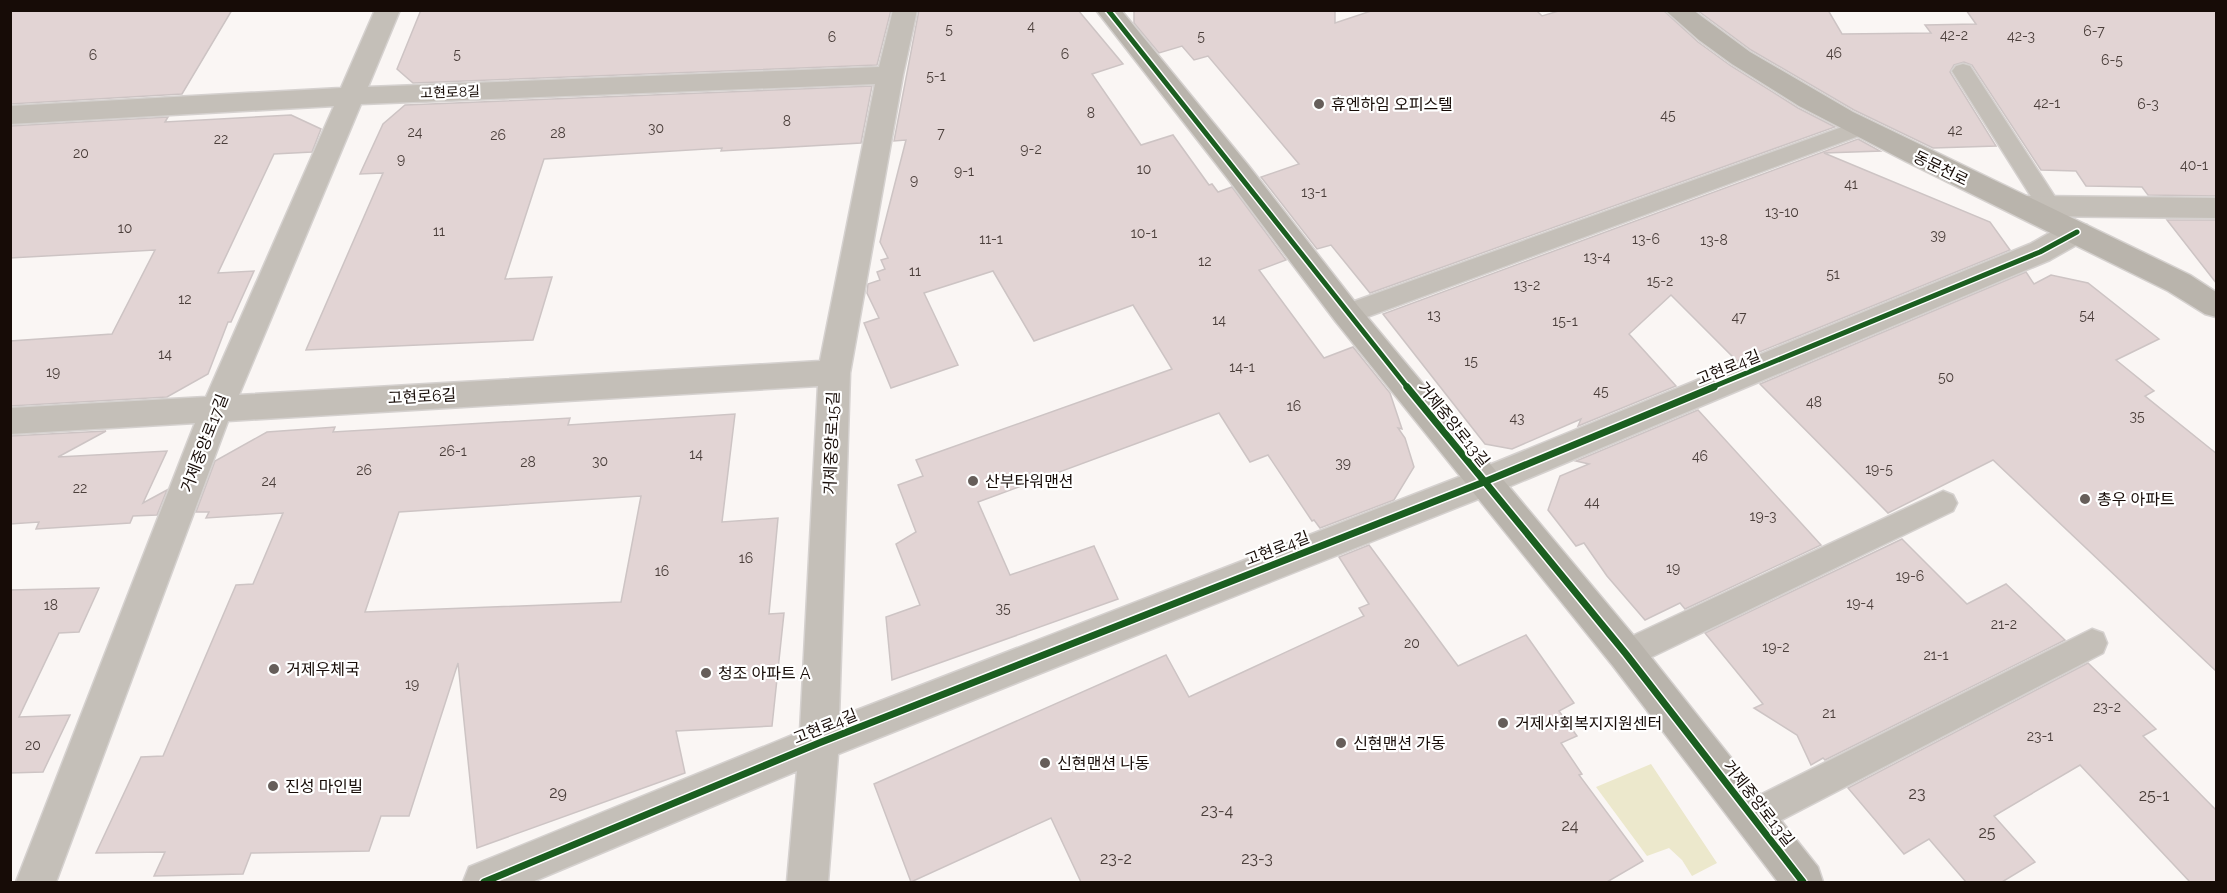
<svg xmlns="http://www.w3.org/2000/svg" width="2227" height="893" viewBox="0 0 2227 893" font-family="Raleway,'Noto Sans KR',sans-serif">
  <rect width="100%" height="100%" fill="#faf6f4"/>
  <!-- green -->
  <polygon fill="#ece8cc" points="1651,764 1717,863 1692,876 1682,860 1669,848 1647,856 1596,787"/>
  <!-- building -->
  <g fill="#e2d4d4" stroke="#cdc4c4" stroke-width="1.5" fill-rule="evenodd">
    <polygon points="10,10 232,10 182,94 10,104"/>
    <polygon points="421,10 891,10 877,65 413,83 397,69"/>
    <polygon points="919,10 1078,10 1123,64 1092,74 1141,145 1173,135 1209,185 1212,184 1218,192 1232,187 1286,260 1259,270 1324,358 1353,347 1390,393 1402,429 1398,428 1405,438 1414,467 1394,500 1320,528 1314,520 1312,521 1268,455 1250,462 1219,413 978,502 1010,575 1094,546 1118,599 892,680 886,617 920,605 896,544 916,532 898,485 923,476 916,460 1172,369 1133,305 1034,341 993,271 924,293 958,365 891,388 864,323 879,318 867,293 868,284 880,280 877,272 885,269 881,260 888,258 880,242 906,140 894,141"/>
    <polygon points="1134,10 1335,10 1335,23 1374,10 1536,10 1542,16 1562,10 1663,10 1698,42 1731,66 1798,108 1835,127 1370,293 1331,245 1317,249 1261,177 1299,164 1208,56 1194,60 1182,46 1159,53 1134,23"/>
    <polygon points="1697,10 1828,10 1842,34 1931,33 1925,25 1976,24 1966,10 2217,10 2217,196 2148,195 2142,187 2086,186 2076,171 2041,170 1972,65 1964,62 1954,65 1950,72 1996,146 1933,148 1854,110 1751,50"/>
    <polygon points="872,86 861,143 721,151 722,148 544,159 505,279 552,277 533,340 306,350 383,173 360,174 383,124 405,105"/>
    <polygon points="291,115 321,129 312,152 274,154 218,273 254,271 231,322 228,322 208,374 167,397 10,406 10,341 112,334 155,250 10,258 10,126 168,117 165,122"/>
    <polygon points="1858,139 1880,151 1824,153 1990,222 2010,250 1737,361 1671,295 1629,334 1676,386 1578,426 1581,419 1512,449 1485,444 1383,314"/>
    <polygon points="2167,220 2217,220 2217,284"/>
    <polygon points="2026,272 2034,284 2051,275 2088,283 2159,339 2116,360 2154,391 2145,396 2217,454 2217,672 1993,460 1888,513 1760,384"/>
    <polygon points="1698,410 1821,545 1685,609 1680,603 1645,620 1607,576 1584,543 1576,546 1548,510 1560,476 1589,464 1576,461"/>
    <path d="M735,414l-13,108 56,-4 -9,96 15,-1 -12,113 -96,5 9,42 -208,75 -19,-185 -49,153h-28l-12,35 -118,2 -8,21 -89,2 11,-24 -69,1 45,-96 22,-1 73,-171 17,-1 30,-71 -77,5 3,-6h-13l19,-51 52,-29 68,-5 -2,5 237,-14 -2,7zM641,496l-20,106 -256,10 34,-100z"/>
    <polygon points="106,431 58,457 167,451 143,503 167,490 157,515 133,516 130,523 36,529 39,522 10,524 10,436"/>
    <polygon points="1902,539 1967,604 2006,584 2065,640 1825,760 1823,758 1811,765 1797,735 1754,708 1763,704 1705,633"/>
    <polygon points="1369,545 1458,666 1526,635 1574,703 1559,711 1577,736 1561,743 1582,774 1579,775 1643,861 1607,882 1081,882 1051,818 911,882 874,784 1166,655 1189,697 1364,616 1359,608 1369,604 1339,557"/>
    <polygon points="99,588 79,632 59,633 19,717 70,715 43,772 10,773 10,590"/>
    <polygon points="2088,663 2156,729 2143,736 2217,811 2217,882 2190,882 2080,765 1994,816 2035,862 2002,882 1966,882 1929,839 1904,854 1848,788"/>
  </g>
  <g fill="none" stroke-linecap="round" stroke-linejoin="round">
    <defs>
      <g id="lane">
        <polygon points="1963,64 1970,66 2057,200 2061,206 2057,212 2049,214 2041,212 1952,71 1956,66"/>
        <polygon points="1859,121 1867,123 1870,128 1867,133 1356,321 1347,323 1338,321 1335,314 1338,307"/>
        <polygon points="1943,491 1953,495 1957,503 1953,511 1637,664 1626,668 1615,664 1611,654 1615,644"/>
        <polygon points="2092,629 2103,633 2107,643 2103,653 1764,829 1752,833 1740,829 1736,817 1740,805"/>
      </g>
      <g id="street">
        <path d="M375,10h25l-32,77 511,-20 14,-57h24l-14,65 -53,298 -11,344 633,-245 558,-228c17,-9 37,-25 57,-19l4,7 -4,7 -37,21 -554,232 -658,262 -10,128h-41l10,-111 -265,111h-69l6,-15 331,-135 18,-346 -590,35 -172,461h-40l179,-459 -185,11v-26l196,-11 128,-291 -324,18v-18l331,-18zM875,84l-55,277 -581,34 122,-291z"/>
        <polygon points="2022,196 2216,198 2216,218 2022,216 2012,213 2008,206 2012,199"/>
      </g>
      <g id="secondary">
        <polygon points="1096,10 1121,10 1248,165 1358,306 1639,642 1818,867 1823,882 1778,882 1613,666 1336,322 1228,179"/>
        <polygon points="1665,10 1693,10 1750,52 1853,112 2190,275 2216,292 2216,317 2205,314 2168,291 1905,161 1799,106 1732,64 1699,40"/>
      </g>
    </defs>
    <!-- lane casing -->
    <use href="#lane" stroke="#d5d1cf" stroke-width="3"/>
    <!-- street casing -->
    <use href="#street" stroke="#d5d1cf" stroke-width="3"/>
    <!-- secondary casing -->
    <use href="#secondary" stroke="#d5d1cf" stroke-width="3"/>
    <!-- lane -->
    <use href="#lane" fill="#c4bfb8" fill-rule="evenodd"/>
    <!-- street -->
    <use href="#street" fill="#c4bfb8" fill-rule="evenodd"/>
    <!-- secondary -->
    <use href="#secondary" fill="#b9b4ac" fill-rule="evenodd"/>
    <defs>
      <g id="cycleway-far1">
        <polyline points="1108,10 1408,388"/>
        <polyline points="1710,388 2040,252 2077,232"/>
      </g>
      <g id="cycleway">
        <polyline points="1407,387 1626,654 1803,882"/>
        <polyline points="484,882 819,743 1484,482 1714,387"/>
      </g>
    </defs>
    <!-- cycleway-far1 casing -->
    <use href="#cycleway-far1" stroke="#fff" stroke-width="8"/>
    <!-- cycleway casing -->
    <use href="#cycleway" stroke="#fff" stroke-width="10"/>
    <!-- cycleway-far1 -->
    <use href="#cycleway-far1" stroke="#1b5e20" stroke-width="5"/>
    <!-- cycleway -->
    <use href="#cycleway" stroke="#1b5e20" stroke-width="7"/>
  </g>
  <!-- markers -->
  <g fill="#665e5a" stroke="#fff" stroke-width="2">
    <circle cx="1319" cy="104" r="6"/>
    <circle cx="973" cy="481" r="6"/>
    <circle cx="2085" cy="499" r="6"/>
    <circle cx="274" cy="669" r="6"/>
    <circle cx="706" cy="673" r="6"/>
    <circle cx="1503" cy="723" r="6"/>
    <circle cx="1341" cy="743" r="6"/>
    <circle cx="1045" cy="763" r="6"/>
    <circle cx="273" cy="786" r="6"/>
  </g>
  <g text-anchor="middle" stroke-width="4.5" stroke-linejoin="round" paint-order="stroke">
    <!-- number labels -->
    <g font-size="14" fill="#4a3e3a">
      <text x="1031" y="31">4</text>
      <text x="949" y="34">5</text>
      <text x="2094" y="36">6-7</text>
      <text x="1954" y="40">42-2</text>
      <text x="1201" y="41">5</text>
      <text x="2021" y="41">42-3</text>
      <text x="832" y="42">6</text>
      <text x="1834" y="58">46</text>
      <text x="457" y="59">5</text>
      <text x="1065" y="59">6</text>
      <text x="93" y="60">6</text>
      <text x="2112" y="65">6-5</text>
      <text x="936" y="81">5-1</text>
      <text x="2047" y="108">42-1</text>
      <text x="2148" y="109">6-3</text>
      <text x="1091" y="118">8</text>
      <text x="1668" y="120">45</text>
      <text x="787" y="126">8</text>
      <text x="656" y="133">30</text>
      <text x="1955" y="135">42</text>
      <text x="415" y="137">24</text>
      <text x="558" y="138">28</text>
      <text x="941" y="138">7</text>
      <text x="498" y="140">26</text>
      <text x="221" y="144">22</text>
      <text x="1031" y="154">9-2</text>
      <text x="81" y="158">20</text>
      <text x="401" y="164">9</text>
      <text x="2194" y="170">40-1</text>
      <text x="1144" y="174">10</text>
      <text x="964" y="176">9-1</text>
      <text x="914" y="185">9</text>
      <text x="1851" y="189">41</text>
      <text x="1314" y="197">13-1</text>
      <text x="1782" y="217">13-10</text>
      <text x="125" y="233">10</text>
      <text x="439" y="236">11</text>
      <text x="1144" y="238">10-1</text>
      <text x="1938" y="240">39</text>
      <text x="991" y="244">11-1</text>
      <text x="1646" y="244">13-6</text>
      <text x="1714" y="245">13-8</text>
      <text x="1597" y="262">13-4</text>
      <text x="1205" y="266">12</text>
      <text x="915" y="276">11</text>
      <text x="1833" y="279">51</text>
      <text x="1660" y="286">15-2</text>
      <text x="1527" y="290">13-2</text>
      <text x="185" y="304">12</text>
      <text x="1434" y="320">13</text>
      <text x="2087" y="320">54</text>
      <text x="1739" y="322">47</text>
      <text x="1219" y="325">14</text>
      <text x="1565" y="326">15-1</text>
      <text x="165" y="359">14</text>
      <text x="1471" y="366">15</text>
      <text x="1242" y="372">14-1</text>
      <text x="53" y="377">19</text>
      <text x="1946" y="382">50</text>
      <text x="1601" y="396">45</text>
      <text x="1814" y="407">48</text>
      <text x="1294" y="411">16</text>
      <text x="2137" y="421">35</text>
      <text x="1517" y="423">43</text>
      <text x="453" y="456">26-1</text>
      <text x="696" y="459">14</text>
      <text x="1700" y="461">46</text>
      <text x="600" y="466">30</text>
      <text x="528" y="467">28</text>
      <text x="1343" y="468">39</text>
      <text x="1879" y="474">19-5</text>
      <text x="364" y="475">26</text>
      <text x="269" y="486">24</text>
      <text x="80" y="493">22</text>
      <text x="1592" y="507">44</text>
      <text x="1763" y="521">19-3</text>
      <text x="746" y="563">16</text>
      <text x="1673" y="573">19</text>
      <text x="662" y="576">16</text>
      <text x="1910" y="581">19-6</text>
      <text x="1860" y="608">19-4</text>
      <text x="51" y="610">18</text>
      <text x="1003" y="613">35</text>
      <text x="2004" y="629">21-2</text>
      <text x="1412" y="648">20</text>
      <text x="1776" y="652">19-2</text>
      <text x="1936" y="660">21-1</text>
      <text x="412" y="689">19</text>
      <text x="2107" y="712">23-2</text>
      <text x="1829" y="718">21</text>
      <text x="2040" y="741">23-1</text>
      <text x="33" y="750">20</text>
    </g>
    <!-- far-street labels -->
    <g font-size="14" fill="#170c07" stroke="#fff">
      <text transform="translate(450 92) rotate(-2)" y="5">고현로8길</text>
    </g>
    <!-- poi labels -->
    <g font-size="16" fill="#170c07" stroke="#fff" text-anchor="start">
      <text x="1331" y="110">휴엔하임 오피스텔</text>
      <text x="985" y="487">산부타워맨션</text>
      <text x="2097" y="505">총우 아파트</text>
      <text x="286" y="675">거제우체국</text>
      <text x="718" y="679">청조 아파트 A</text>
      <text x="1515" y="729">거제사회복지지원센터</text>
      <text x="1353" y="749">신현맨션 가동</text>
      <text x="1057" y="769">신현맨션 나동</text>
      <text x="285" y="792">진성 마인빌</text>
    </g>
    <!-- street labels -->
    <g font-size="16" fill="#170c07" stroke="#fff">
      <text transform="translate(1941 168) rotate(26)" y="6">동문천로</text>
      <text transform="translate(1728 367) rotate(-22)" y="6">고현로4길</text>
      <text transform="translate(422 396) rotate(-3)" y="6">고현로6길</text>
      <text transform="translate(1454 424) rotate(51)" y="6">거제중앙로13길</text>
      <text transform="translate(204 443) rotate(-69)" y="6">거제중앙로17길</text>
      <text transform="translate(831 443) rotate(-88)" y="6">거제중앙로15길</text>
      <text transform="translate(1277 548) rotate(-21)" y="6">고현로4길</text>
      <text transform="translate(825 726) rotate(-22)" y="6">고현로4길</text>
      <text transform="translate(1759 803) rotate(52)" y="6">거제중앙로13길</text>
    </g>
    <!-- near-number labels -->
    <g font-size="16" fill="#4a3e3a">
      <text x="558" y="798">29</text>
      <text x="1917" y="799">23</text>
      <text x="2154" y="801">25-1</text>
      <text x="1217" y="816">23-4</text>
      <text x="1570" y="831">24</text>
      <text x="1987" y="838">25</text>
      <text x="1116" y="864">23-2</text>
      <text x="1257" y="864">23-3</text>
    </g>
  </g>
  <!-- border -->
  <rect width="2227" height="893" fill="none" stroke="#170c07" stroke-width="24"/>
</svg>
